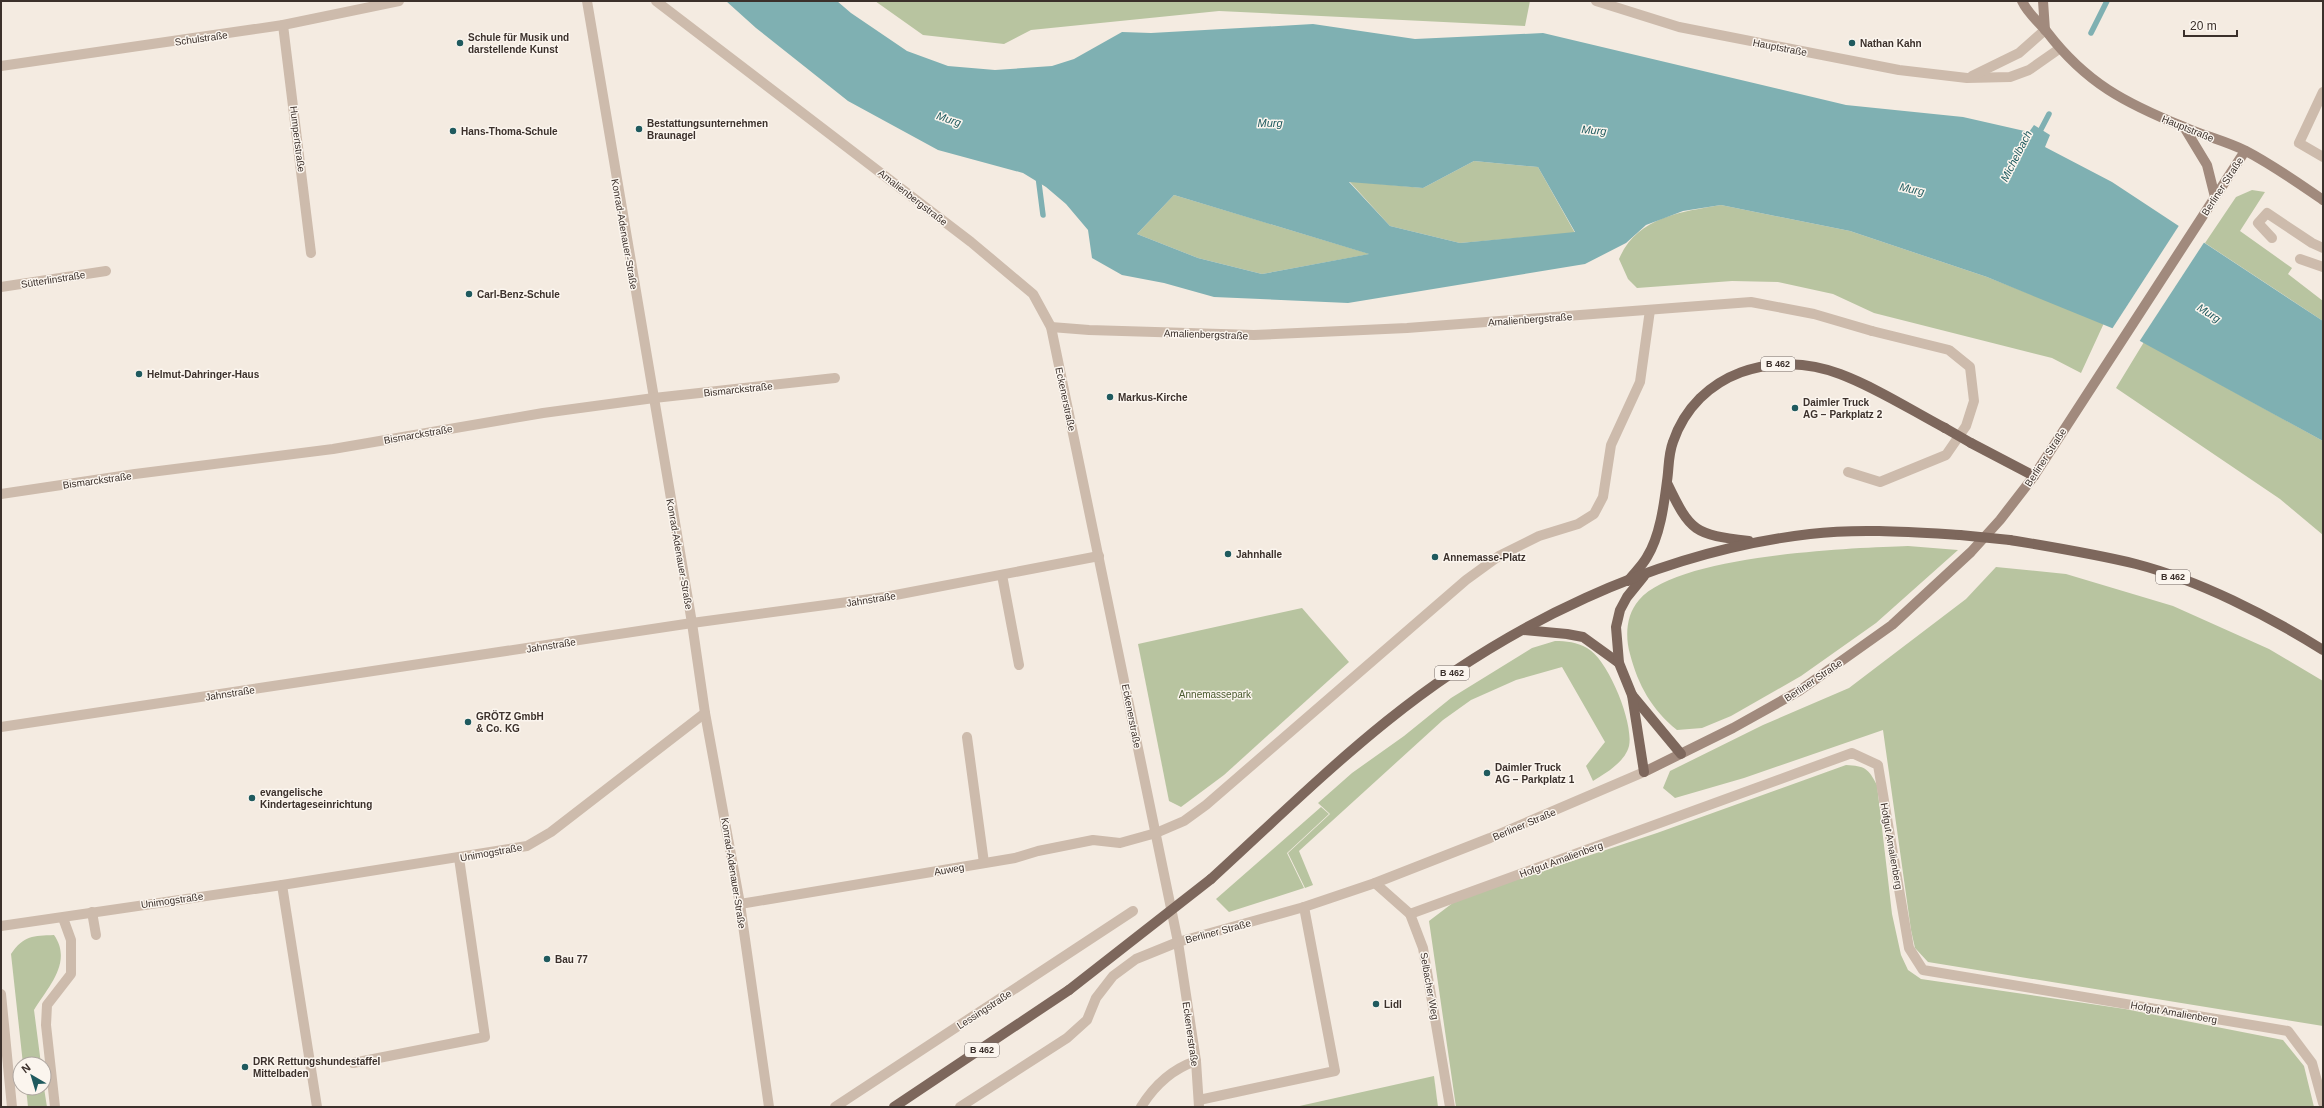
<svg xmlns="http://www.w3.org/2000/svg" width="2324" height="1108" viewBox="0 0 2324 1108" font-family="Helvetica,sans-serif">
  <rect width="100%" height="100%" fill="#f4ebe1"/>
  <!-- green -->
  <g fill="#b8c4a0">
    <polygon points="875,1 1530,1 1525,26 1219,11 1031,30 1004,44 923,35"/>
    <polygon points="1474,161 1538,167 1575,233 1460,243 1390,226 1349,181 1423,188"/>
    <polygon points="2252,190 2265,192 2240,231 2292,268 2288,274 2323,301 2323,321 2205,243 2236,197"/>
    <polygon points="1174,195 1370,254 1262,274 1198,258 1137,234"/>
    <path d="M1721,205l129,26 137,46 117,46 -23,50 -29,-15 -178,-45 -41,-19 -55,-12 -46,-1 -95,7 -9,-9 -9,-20c18,-42 61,-47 102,-54z"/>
    <polygon points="2144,342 2323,441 2323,535 2280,499 2116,388"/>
    <path d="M1908,546l50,4 -82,73 -75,53 -70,40 -29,12 -25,2c-25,-20 -39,-45 -47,-76 -5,-18 -4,-39 9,-54 38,-45 210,-52 269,-54z"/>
    <polygon points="1996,567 2066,574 2173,606 2269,649 2323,681 2323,1026 1928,962 1915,948 1911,930 1883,730 1744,778 1675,798 1663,788 1670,771 1763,725 1849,688 1966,599"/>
    <polygon points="1302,608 1349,662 1224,775 1181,807 1169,801 1138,644"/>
    <path d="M1555,641c11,0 22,1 32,7 21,11 47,75 42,98 -4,16 -23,27 -36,35l-7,-15 19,-24 -43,-75 -46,13 -45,20 -28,20 -144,131 14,34 -8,3 -17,-35 42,-39 -12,-11 34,-30 52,-37 47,-38 81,-50z"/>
    <path d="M1846,765c19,1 22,3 31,20l15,129 9,41 7,15 13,9 204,30 158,31 21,26 10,41h-858l-27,-186 29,-22 199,-66z"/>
    <polygon points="1321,807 1329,814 1287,853 1304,888 1229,912 1216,899"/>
    <path d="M54,935c19,27 -6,52 -20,75l7,54h-18l-12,-110c13,-19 22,-18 43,-19z"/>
    <polygon points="1434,1076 1438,1107 1295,1107"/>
    <polygon points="26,1088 44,1088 47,1107 28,1107"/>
  </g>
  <!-- water -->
  <path fill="#7fb0b2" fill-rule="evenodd" d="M726,1h111l14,12 56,38 41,15 47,4 57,-4 22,-7 48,-27 29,1 162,-9 102,15 128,-6 303,72 117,12 66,15 5,-7 16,10 -5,12 67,35 211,139v120l-194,-106 -142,-58 -137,-46 -129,-26 -38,6 -37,14 -20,18 -41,21 -237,39 -134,-6 -50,-14 -42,-8 -30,-17 -4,-28 -22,-26 -20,-17 -23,-14 -85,-23 -90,-49 -92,-73zM1474,161l64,6 37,65 -115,11 -70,-17 -41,-44 74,6zM1174,195l195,59 -107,20 -64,-16 -61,-24z"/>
  <!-- pier -->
  <polygon fill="#f4ebe1" points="2180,224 2205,241 2139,342 2112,329"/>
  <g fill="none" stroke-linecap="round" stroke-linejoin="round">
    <!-- stream -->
    <g stroke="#7fb0b2" stroke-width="5.5">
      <polyline points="2091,33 2107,1"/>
      <polyline points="2037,137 2049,114"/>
      <polyline points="1038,176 1043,215"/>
    </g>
    <!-- lane -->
    <g stroke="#cdbbac" stroke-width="10">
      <polyline points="2323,92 2299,143 2323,157"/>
      <polyline points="2272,238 2258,223 2267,213 2312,243 2323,248"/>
      <polyline points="2300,259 2323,267"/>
      <polyline points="1848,472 1880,482 1946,455 1966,426 1974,401 1970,367 1949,350 1872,331"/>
      <polyline points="1002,575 1019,665"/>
      <polyline points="967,737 984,863"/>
      <polyline points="1156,833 1184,821 1206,805 1466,580 1499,556 1539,536 1578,524 1594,514 1603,497 1611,445 1640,382 1650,310"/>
      <polyline points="92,912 96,935"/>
      <polyline points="1410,914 1852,753 1878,765 1909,948 1923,970 2288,1031 2312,1063 2323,1103"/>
      <polyline points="353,1063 485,1037 459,858"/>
      <polyline points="1199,1100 1335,1071 1304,907"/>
    </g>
    <!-- street -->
    <g stroke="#cdbbac" stroke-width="10">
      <polyline points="587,1 692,623 705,713 740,904 769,1107"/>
      <polyline points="656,1 971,242 1033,294 1051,327 1178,942 1196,1061 1199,1107"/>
      <polyline points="1596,1 1679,27 1899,70 1967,78 2010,77 2029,70 2059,49"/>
      <polyline points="283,25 311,253"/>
      <polyline points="1,66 283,25 399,1"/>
      <polyline points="1972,76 2019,53 2045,30"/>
      <polyline points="1,287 106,271"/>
      <polyline points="1051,327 1089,330 1254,335 1407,328 1751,302 1814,314 1872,331"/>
      <polyline points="1,494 135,474 333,449 543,413 654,398 835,378"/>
      <polyline points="1,727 692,623 885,597 1099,556"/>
      <polyline points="1375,883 1410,914 1423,948 1450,1107"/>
      <polyline points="282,885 317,1107"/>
      <polyline points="740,904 1015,858 1038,851 1093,840 1120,843 1156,833"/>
      <polyline points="1,926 282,885 527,846 551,832 705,713"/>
      <polyline points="1,994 12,1107"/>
      <polyline points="55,1107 46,1025 47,1005 71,974 71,940 63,918"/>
      <polyline points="835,1107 1133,911"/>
      <polyline points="960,1107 1067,1038 1087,1020 1096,998 1113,976 1136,959 1178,942 1304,907 1375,883 1490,838 1644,772"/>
      <path d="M1141,1107c13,-21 31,-38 55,-46"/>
    </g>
    <!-- secondary -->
    <g stroke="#a18a7d" stroke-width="10">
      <path d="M2022,1c6,13 16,20 25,31 39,51 78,71 137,95 20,9 42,14 62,24 27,14 52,32 77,49"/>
      <polyline points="2043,1 2045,30"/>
      <polyline points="2184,127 2207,165 2215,197"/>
      <polyline points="1644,772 1733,728 1799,691 1892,625 1971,552 2000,520 2034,476 2245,151"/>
    </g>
    <!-- primary -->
    <g stroke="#7d675c" stroke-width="10">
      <polyline points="1971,443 2034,476"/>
      <path d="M1667,483c24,50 27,51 82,58"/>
      <path d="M2010,540c42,7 85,14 126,24 62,16 133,52 187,86"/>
      <path d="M1628,581c6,-8 14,-15 19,-24 13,-21 17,-52 20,-76 2,-12 1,-26 6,-39 24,-70 101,-93 167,-68 37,14 71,36 105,54"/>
      <polyline points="1523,630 1567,634 1583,637 1619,663"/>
      <polyline points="1632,695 1681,754"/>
      <polyline points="1644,772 1632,695 1619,663 1616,627 1620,610 1627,597 1644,576"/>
      <path d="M1211,879c58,-53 115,-109 176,-158 120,-97 269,-169 423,-187 49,-6 101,-2 150,1"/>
      <polyline points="894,1107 1069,990"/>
    </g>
    <!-- primary-bridge -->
    <g stroke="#7d675c" stroke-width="10">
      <polyline points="1945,428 1971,443"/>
      <polyline points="1960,535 2010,540"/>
      <polyline points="1069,990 1211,879"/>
    </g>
  </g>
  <!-- markers -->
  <g fill="#1f5a5e" stroke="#fbf5ee" stroke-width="1.5">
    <circle cx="460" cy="43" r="4"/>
    <circle cx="1852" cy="43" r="4"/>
    <circle cx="639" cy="129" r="4"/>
    <circle cx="453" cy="131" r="4"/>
    <circle cx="469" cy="294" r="4"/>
    <circle cx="139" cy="374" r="4"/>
    <circle cx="1110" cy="397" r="4"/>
    <circle cx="1795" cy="408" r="4"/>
    <circle cx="1228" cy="554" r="4"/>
    <circle cx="1435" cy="557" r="4"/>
    <circle cx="468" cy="722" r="4"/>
    <circle cx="1487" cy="773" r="4"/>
    <circle cx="252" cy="798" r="4"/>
    <circle cx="547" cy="959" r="4"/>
    <circle cx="1376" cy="1004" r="4"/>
    <circle cx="245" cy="1067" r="4"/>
  </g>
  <g text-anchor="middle" stroke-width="3" stroke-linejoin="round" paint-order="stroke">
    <!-- shield labels -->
    <g fill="#fbf5ee" stroke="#756b66" stroke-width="1">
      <rect x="1761" y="357" width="34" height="14" rx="3"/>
      <rect x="2156" y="570" width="34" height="14" rx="3"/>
      <rect x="1435" y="666" width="34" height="14" rx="3"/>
      <rect x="965" y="1043" width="34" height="14" rx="3"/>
    </g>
    <g font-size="9" font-weight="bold" fill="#3b302b">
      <text x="1778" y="367">B 462</text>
      <text x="2173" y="580">B 462</text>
      <text x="1452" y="676">B 462</text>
      <text x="982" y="1053">B 462</text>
    </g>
    <!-- poi labels -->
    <g font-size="10" font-weight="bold" fill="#3b302b" stroke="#fbf5ee" text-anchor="start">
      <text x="468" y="41">Schule für Musik und<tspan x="468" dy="12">darstellende Kunst</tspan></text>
      <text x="1860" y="47">Nathan Kahn</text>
      <text x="647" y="127">Bestattungsunternehmen<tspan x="647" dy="12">Braunagel</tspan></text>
      <text x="461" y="135">Hans-Thoma-Schule</text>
      <text x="477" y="298">Carl-Benz-Schule</text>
      <text x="147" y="378">Helmut-Dahringer-Haus</text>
      <text x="1118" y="401">Markus-Kirche</text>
      <text x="1803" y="406">Daimler Truck<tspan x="1803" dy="12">AG − Parkplatz 2</tspan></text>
      <text x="1236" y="558">Jahnhalle</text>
      <text x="1443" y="561">Annemasse-Platz</text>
      <text x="476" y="720">GRÖTZ GmbH<tspan x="476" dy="12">&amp; Co. KG</tspan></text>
      <text x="1495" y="771">Daimler Truck<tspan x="1495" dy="12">AG − Parkplatz 1</tspan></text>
      <text x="260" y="796">evangelische<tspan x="260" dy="12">Kindertageseinrichtung</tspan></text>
      <text x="555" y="963">Bau 77</text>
      <text x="1384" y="1008">Lidl</text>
      <text x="253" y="1065">DRK Rettungshundestaffel<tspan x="253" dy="12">Mittelbaden</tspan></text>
    </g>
    <!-- street labels -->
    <g font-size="10" fill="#3b302b" stroke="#fbf5ee">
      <text transform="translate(201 38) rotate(-8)" y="4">Schulstraße</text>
      <text transform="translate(1780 47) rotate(11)" y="4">Hauptstraße</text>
      <text transform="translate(2188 128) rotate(22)" y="4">Hauptstraße</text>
      <text transform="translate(298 139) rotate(83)" y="4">Humpertstraße</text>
      <text transform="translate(2222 186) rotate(-57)" y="4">Berliner Straße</text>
      <text transform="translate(913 197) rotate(38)" y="4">Amalienbergstraße</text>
      <text transform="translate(625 234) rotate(80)" y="4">Konrad-Adenauer-Straße</text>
      <text transform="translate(53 279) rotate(-9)" y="4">Sütterlinstraße</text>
      <text transform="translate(1530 319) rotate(-4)" y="4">Amalienbergstraße</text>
      <text transform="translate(1206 334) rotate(2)" y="4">Amalienbergstraße</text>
      <text transform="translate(738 389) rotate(-6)" y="4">Bismarckstraße</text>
      <text transform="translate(1066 399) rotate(78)" y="4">Eckenerstraße</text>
      <text transform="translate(418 434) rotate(-10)" y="4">Bismarckstraße</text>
      <text transform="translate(2045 457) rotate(-57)" y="4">Berliner Straße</text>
      <text transform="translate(97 480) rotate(-8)" y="4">Bismarckstraße</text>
      <text transform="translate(680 554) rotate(80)" y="4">Konrad-Adenauer-Straße</text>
      <text transform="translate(871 599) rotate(-9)" y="4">Jahnstraße</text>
      <text transform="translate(551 645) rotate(-9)" y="4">Jahnstraße</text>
      <text transform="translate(1813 680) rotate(-34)" y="4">Berliner Straße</text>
      <text transform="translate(230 693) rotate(-9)" y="4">Jahnstraße</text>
      <text transform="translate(1132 716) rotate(79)" y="4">Eckenerstraße</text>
      <text transform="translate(1524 824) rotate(-23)" y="4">Berliner Straße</text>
      <text transform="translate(1892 846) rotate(80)" y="4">Hofgut Amalienberg</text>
      <text transform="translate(491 852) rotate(-10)" y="4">Unimogstraße</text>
      <text transform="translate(1561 859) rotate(-20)" y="4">Hofgut Amalienberg</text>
      <text transform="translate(949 869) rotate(-10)" y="4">Auweg</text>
      <text transform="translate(734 873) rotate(81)" y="4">Konrad-Adenauer-Straße</text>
      <text transform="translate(172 900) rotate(-8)" y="4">Unimogstraße</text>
      <text transform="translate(1218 931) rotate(-15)" y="4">Berliner Straße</text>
      <text transform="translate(1430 986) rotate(80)" y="4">Selbacher Weg</text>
      <text transform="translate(984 1009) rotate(-33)" y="4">Lessingstraße</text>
      <text transform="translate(2174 1012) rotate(10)" y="4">Hofgut Amalienberg</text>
      <text transform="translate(1191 1034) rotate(82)" y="4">Eckenerstraße</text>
    </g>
    <!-- park labels -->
    <g font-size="10" fill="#4a5a2e" stroke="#fbf5ee">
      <text x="1215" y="698">Annemassepark</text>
    </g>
    <!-- water labels -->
    <g font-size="11" font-style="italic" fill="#1f5a5e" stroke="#fbf5ee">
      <text transform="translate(949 119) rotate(19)" y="4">Murg</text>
      <text x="1270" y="127">Murg</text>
      <text transform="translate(1594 130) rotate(5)" y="4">Murg</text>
      <text transform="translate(2016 156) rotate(-63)" y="4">Michelbach</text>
      <text transform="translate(1912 189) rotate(12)" y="4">Murg</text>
      <text transform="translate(2209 313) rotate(33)" y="4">Murg</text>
    </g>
  </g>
  <!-- border -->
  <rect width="2324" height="1108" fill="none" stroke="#3b302b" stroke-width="4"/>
  <!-- north arrow -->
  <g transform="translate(32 1076) rotate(322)"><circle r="19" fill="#fbf5ee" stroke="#aea6a0"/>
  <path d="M0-3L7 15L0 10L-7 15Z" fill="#1f5a5e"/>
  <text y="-6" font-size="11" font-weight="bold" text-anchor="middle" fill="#3b302b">N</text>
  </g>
  <!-- scale -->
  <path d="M2184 30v6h53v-6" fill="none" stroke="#3b302b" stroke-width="2"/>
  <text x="2190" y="30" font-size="12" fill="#3b302b" stroke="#fbf5ee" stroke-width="3" paint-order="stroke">20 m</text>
</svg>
